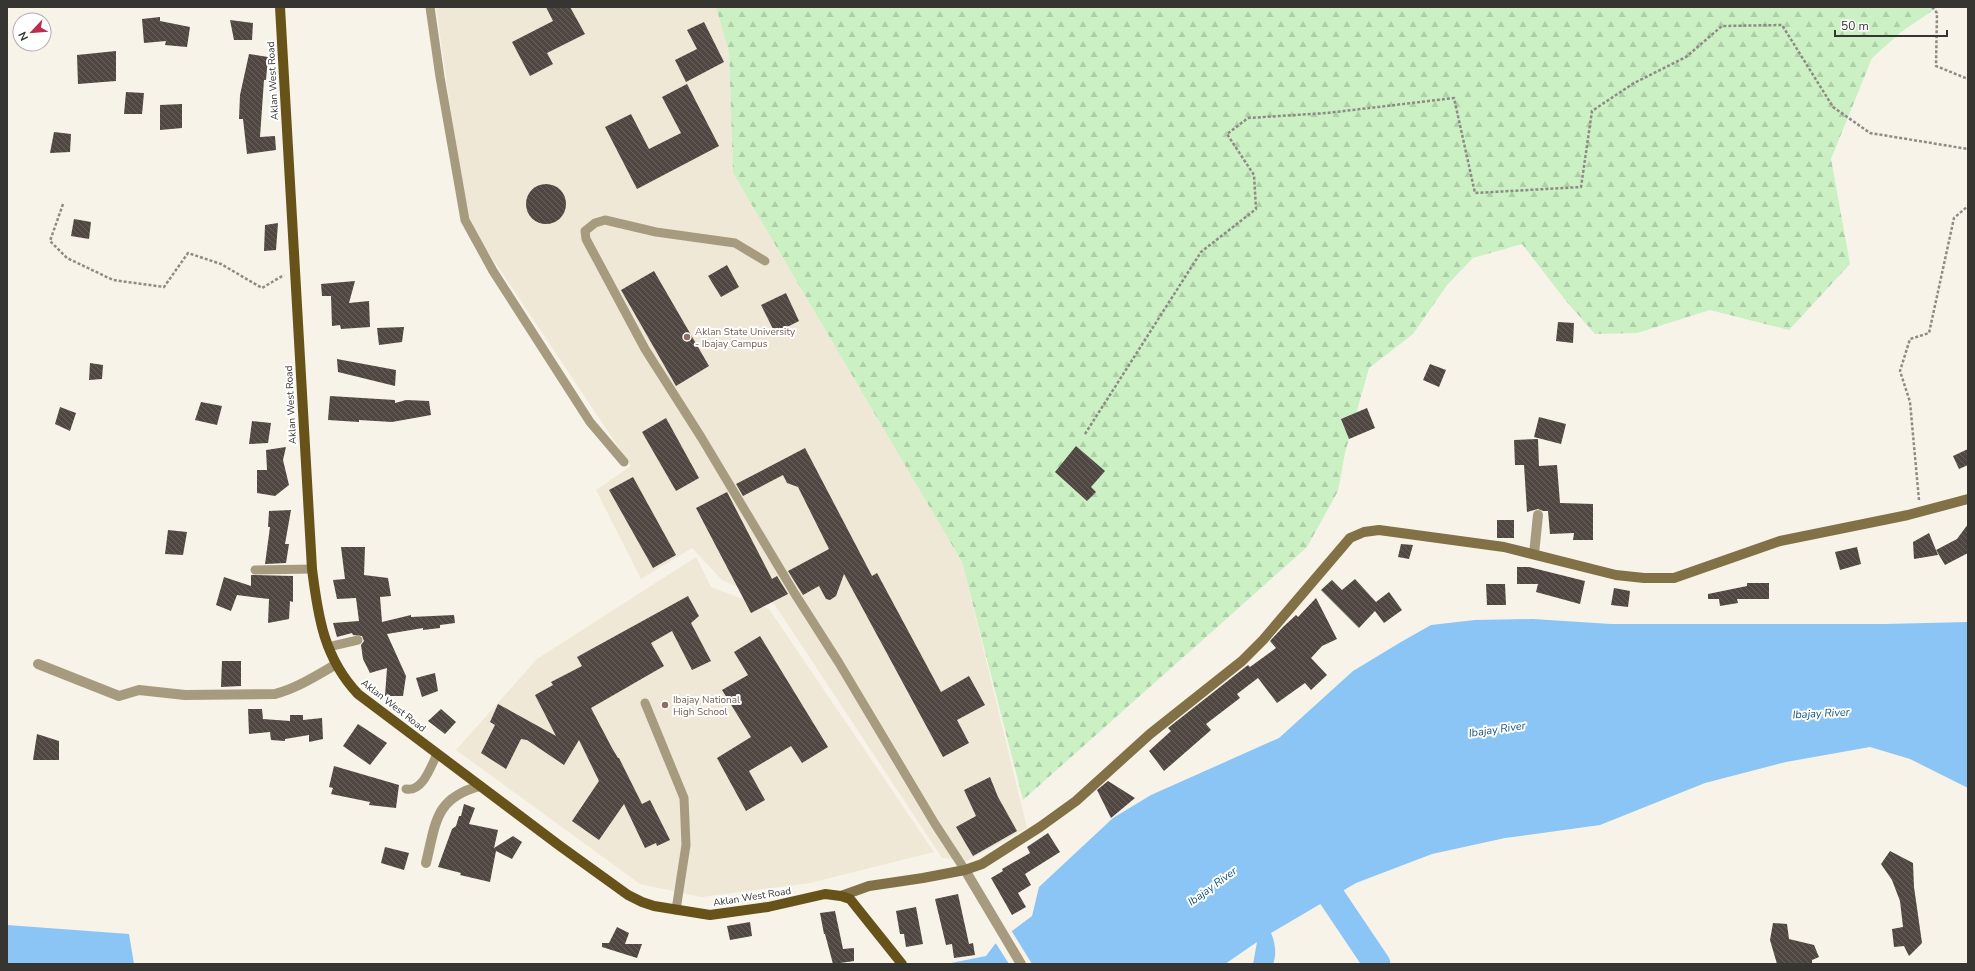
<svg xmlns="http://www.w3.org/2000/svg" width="1975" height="971" viewBox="0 0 1975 971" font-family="'Nunito Sans',sans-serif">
  <defs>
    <pattern id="forest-firs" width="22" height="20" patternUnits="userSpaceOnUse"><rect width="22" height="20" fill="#caf0c3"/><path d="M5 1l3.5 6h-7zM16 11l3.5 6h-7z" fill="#aecea8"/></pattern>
    <pattern id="building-back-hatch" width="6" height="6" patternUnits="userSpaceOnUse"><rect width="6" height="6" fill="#504742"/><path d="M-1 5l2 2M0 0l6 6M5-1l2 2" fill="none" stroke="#67605b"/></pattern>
  </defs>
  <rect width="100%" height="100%" fill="#f7f3e8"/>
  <!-- built -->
  <g fill="#efe8d6">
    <polygon points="436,7 717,7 729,52 733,173 962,562 1027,828 967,861 942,858 773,602 722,580 692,548 641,579 596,490 631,466 466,219"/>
    <polygon points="696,557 711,587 769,609 934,852 810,883 701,897 640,884 456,750 537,659"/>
  </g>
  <!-- forest -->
  <polygon fill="url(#forest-firs)" points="716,7 1938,7 1901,32 1872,58 1831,159 1850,264 1789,330 1710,310 1637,333 1595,334 1566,301 1522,244 1473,258 1447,285 1413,334 1369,368 1345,453 1338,491 1307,547 1023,800 962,562 733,173 729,52"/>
  <!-- water -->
  <g fill="#8ac5f5">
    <path d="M1533,619l78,5h274l83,-2v166l-58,-29 -40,-12 -84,15 -81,21 -105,42 -95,13 -73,16 -76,29 -85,50c4,9 6,21 2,31h-20l4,-22 -32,22h-279l40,-8 9,-12 37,-28 7,-29 74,-69 38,-23 128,-57 74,-67 48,-29 30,-17 44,-5z"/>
    <polygon points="7,925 129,934 134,964 7,964"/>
  </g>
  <!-- pier -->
  <polygon fill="#f7f3e8" points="1011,930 1032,964 1009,964 995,942"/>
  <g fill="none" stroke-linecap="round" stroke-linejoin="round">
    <!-- river -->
    <polyline stroke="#8ac5f5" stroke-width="27" points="1311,866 1377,964"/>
  </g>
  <!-- building -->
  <g fill="url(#building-back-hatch)">
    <polygon points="546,7 570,7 585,34 547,53 553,64 530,76 512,42 553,21"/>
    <polygon points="160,17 160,21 190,27 187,47 165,45 166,41 144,43 142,19"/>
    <polygon points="230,20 253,23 252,40 234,40"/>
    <polygon points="704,22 724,62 686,82 675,60 697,49 687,30"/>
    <polygon points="116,51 116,81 78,84 77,55"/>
    <polygon points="249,54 268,57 266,80 264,80 260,137 275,136 276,150 247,154 243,119 239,119 240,95"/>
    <polygon points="687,84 719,146 637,189 605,127 631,114 649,149 681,133 662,97"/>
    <polygon points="126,92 144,93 142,114 124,114"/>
    <polygon points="182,104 182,128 160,130 160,105"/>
    <polygon points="54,132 71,134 70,152 50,153"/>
    <circle cx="546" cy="204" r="20"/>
    <polygon points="74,219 91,222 89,239 71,236"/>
    <polygon points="278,223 276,250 264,251 265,225"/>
    <polygon points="727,265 739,287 721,297 708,276"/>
    <polygon points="654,271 709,366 676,386 621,290"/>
    <polygon points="355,281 349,303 369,301 370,327 341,329 340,325 332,326 331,296 322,296 321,284"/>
    <polygon points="786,293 799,321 775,333 761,305"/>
    <polygon points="1558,322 1574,323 1573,343 1556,341"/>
    <polygon points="404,327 402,342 379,345 377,328"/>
    <polygon points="337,359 396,370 395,386 338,372"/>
    <polygon points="90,363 103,365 102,379 89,380"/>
    <polygon points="1430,364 1446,370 1439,387 1423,380"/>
    <polygon points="330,396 395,400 395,403 406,400 429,401 431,415 392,422 359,420 359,422 328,420"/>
    <polygon points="201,402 222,406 217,425 195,420"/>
    <polygon points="60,407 76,413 70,431 55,424"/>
    <polygon points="1367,408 1375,428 1349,439 1341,419"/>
    <polygon points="1539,417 1566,424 1561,444 1534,437"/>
    <polygon points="666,418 699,478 676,491 642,432"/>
    <polygon points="252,421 271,423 268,443 249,444"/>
    <polygon points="1538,439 1539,466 1557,465 1560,503 1593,504 1593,540 1573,540 1574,533 1550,534 1548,511 1543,511 1538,509 1527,512 1524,465 1515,465 1514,440"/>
    <polygon points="1076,446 1105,471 1091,487 1096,492 1087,501 1055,472"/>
    <polygon points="286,447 283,460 289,485 275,496 257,493 257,470 267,470 266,450"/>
    <polygon points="805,448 872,576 877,573 941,692 969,676 985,705 957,720 969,743 943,757 844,574 836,596 830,600 826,599 819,586 803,595 788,571 829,549 798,487 787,483 783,475 743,496 736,484"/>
    <polygon points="1968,449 1968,465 1959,469 1953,456"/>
    <polygon points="633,477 676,555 653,568 609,490"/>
    <polygon points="727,492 772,579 777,576 788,594 751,613 696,508"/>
    <polygon points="291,510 285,544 289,544 286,563 265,564 270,527 268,527 269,511"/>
    <rect x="1497" y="520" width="17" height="18"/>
    <polygon points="1968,524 1968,553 1945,565 1936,550 1957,539"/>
    <polygon points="168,530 187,532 183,555 165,554"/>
    <polygon points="1929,533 1938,555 1914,559 1913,542"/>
    <polygon points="1401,544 1413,545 1409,559 1398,557"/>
    <polygon points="341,547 365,547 364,575 388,578 391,596 380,597 382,622 411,615 411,617 454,615 455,623 440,625 440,628 423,630 423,628 387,634 406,676 403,696 385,696 387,668 370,673 363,659 361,645 364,641 362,636 353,635 352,633 337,637 333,623 359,621 356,598 337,599 333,580 345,579"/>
    <polygon points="1857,547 1861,564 1840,570 1835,552"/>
    <polygon points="1517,567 1529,567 1585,581 1580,604 1536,592 1538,584 1517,584"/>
    <polygon points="251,575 293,576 293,602 290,601 289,619 268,623 269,599 237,595 231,611 216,605 224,577 251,586"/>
    <polygon points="1355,579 1376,602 1389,592 1402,610 1384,623 1375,611 1359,628 1321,590 1332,580 1342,590"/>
    <polygon points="1747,583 1769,583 1769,599 1737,599 1738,603 1720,606 1719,599 1708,599 1708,594 1747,586"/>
    <polygon points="1486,584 1505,584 1506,605 1487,605"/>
    <polygon points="1614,588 1630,591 1628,607 1611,605"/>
    <polygon points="688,596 699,616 691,623 711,661 692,670 672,631 651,643 664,666 591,708 612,748 618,758 619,758 642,804 650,800 670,840 657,846 656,843 645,848 624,804 599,840 572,821 599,781 579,740 564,765 527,740 521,739 506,769 481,753 495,725 490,722 498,704 556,736 535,695 553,685 551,682 582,666 577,657"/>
    <polygon points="1316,598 1337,639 1322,646 1311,658 1327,675 1311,690 1305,683 1277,703 1258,678 1237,694 1240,698 1206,724 1211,730 1164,771 1149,751 1171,731 1168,728 1248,665 1250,667 1276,648 1270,641 1283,627 1296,615 1298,617"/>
    <polygon points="760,636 828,747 802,763 791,746 749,771 765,800 746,811 717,758 751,737 722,690 748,675 734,652"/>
    <polygon points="222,661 241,661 241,686 221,687"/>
    <polygon points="435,673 438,691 422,697 416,678"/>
    <polygon points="248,709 262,709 263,719 290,721 290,715 303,715 303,720 322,718 323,739 309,742 309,735 285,739 285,741 271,740 270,732 249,734"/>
    <polygon points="441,709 456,722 445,734 428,721"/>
    <polygon points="358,724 387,743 370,765 343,746"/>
    <polygon points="37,734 59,741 59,760 33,760"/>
    <polygon points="334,766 399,785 396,808 369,805 370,802 331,794 333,788 329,787"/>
    <polygon points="990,777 998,797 1017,831 973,856 956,827 976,816 964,790"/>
    <polygon points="1108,781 1135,798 1111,818 1097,790"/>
    <polygon points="464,804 475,808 469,824 498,830 494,848 513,836 522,842 512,859 496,851 490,882 460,875 461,873 438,867 452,829 456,826 459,816 461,816"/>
    <polygon points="1048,833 1060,852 1025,874 1031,885 1018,893 1026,907 1012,915 991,878 1003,871 1002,869 1030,853 1027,847"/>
    <polygon points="385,847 409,853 404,870 381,863"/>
    <polygon points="1890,851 1913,863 1914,887 1922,943 1909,956 1904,946 1894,947 1892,929 1903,927 1900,901 1892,880 1881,864"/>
    <polygon points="958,894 969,944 973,943 975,955 954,958 952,944 946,945 935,899"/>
    <polygon points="916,907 923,944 906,947 904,934 900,934 896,911"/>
    <polygon points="835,911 843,949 854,948 854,961 833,964 825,934 824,934 820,913"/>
    <polygon points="750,922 752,936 730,940 727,926"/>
    <polygon points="1773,923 1787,924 1789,939 1814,945 1819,957 1812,960 1812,964 1777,964 1770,940"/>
    <polygon points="617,927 629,933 625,944 642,944 637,958 602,947 602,943 609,943"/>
  </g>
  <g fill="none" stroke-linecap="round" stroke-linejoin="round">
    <!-- path -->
    <g stroke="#8e8b84" stroke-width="2.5" stroke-dasharray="3 2" stroke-linecap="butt">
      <polyline points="1932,7 1937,13 1936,66 1968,79"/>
      <polyline points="63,204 50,241 67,258 113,280 164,287 188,253 221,264 262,288 284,275"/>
      <polyline points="1085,434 1201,252 1256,209 1254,175 1227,134 1248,118 1327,113 1454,98 1475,193 1581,187 1592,111 1634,83 1686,57 1722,26 1782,25 1833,107 1870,133 1968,149"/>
      <polyline points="1919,500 1910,402 1900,371 1910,339 1929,333 1954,218 1968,206"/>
    </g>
    <!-- lane -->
    <g stroke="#a79b7f" stroke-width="9">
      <polyline points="430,7 440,77 465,220 493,271 590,422 624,462"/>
      <polyline points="765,261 735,243 656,232 605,220 595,223 585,231 586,239 645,349 701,437 795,594 839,663 935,824 965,870"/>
      <polyline points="255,570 312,569"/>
      <polyline points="328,647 358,640"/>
      <polyline points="645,703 684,798 686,845 676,910"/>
      <path d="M406,789c17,3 25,-23 31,-35"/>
    </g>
    <!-- street -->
    <g stroke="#a79b7f" stroke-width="10">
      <polyline points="1534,554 1538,515"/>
      <path d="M38,664l81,32 20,-6 46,5 90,-1c22,-6 41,-18 60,-29"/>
      <path d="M426,863c10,-41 9,-65 54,-77"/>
      <polyline points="965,870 1021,964"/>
    </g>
    <!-- secondary -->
    <polyline stroke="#827047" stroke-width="10" points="841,896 869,886 923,878 965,870 982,864 1040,827 1076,801 1150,734 1242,661 1263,640 1350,538 1364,532 1379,530 1504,547 1616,575 1644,578 1674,578 1780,541 1908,515 1968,499"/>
    <!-- primary -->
    <path stroke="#67521a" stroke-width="10" d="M280,7l32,562c6,48 12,89 46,125l202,152 68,49 14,7 12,4 56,9 58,-8 57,-13 16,2 9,3 52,65"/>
  </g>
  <!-- markers -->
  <g fill="#8d6e63" stroke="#fff" stroke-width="1.5">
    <circle cx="687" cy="337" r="4"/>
    <circle cx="665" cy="705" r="4"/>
  </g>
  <g text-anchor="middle" stroke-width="4" stroke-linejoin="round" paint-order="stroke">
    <!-- street labels -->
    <g font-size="10" fill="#373531" stroke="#fff">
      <text transform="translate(272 81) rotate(-93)" y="4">Aklan West Road</text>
      <text transform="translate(290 405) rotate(-93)" y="4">Aklan West Road</text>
      <text transform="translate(394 705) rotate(38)" y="4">Aklan West Road</text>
      <text transform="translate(752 896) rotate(-9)" y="4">Aklan West Road</text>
    </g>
    <!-- education labels -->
    <g font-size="10" fill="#785e54" stroke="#fff" text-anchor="start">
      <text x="695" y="335">Aklan State University<tspan x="695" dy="12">- Ibajay Campus</tspan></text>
      <text x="673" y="703">Ibajay National<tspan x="673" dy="12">High School</tspan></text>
    </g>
    <!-- water labels -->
    <g font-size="11" font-style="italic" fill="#115380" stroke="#fff">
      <text transform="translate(1821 713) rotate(-3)" y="4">Ibajay River</text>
      <text transform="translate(1497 729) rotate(-8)" y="4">Ibajay River</text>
      <text transform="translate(1212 886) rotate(-36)" y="4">Ibajay River</text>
    </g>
  </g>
  <!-- border -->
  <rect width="1975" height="971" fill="none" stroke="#373531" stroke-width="16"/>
  <!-- north arrow -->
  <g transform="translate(32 32) rotate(244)"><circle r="19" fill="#ffffff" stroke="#afaead"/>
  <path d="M0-3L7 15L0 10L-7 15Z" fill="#bc2c51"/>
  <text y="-6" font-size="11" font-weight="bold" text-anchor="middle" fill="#373531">N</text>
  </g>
  <!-- scale -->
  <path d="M1835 30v6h112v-6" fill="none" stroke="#373531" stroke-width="2"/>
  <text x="1841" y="30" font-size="12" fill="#373531" stroke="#ffffff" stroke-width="3" paint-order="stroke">50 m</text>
</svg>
